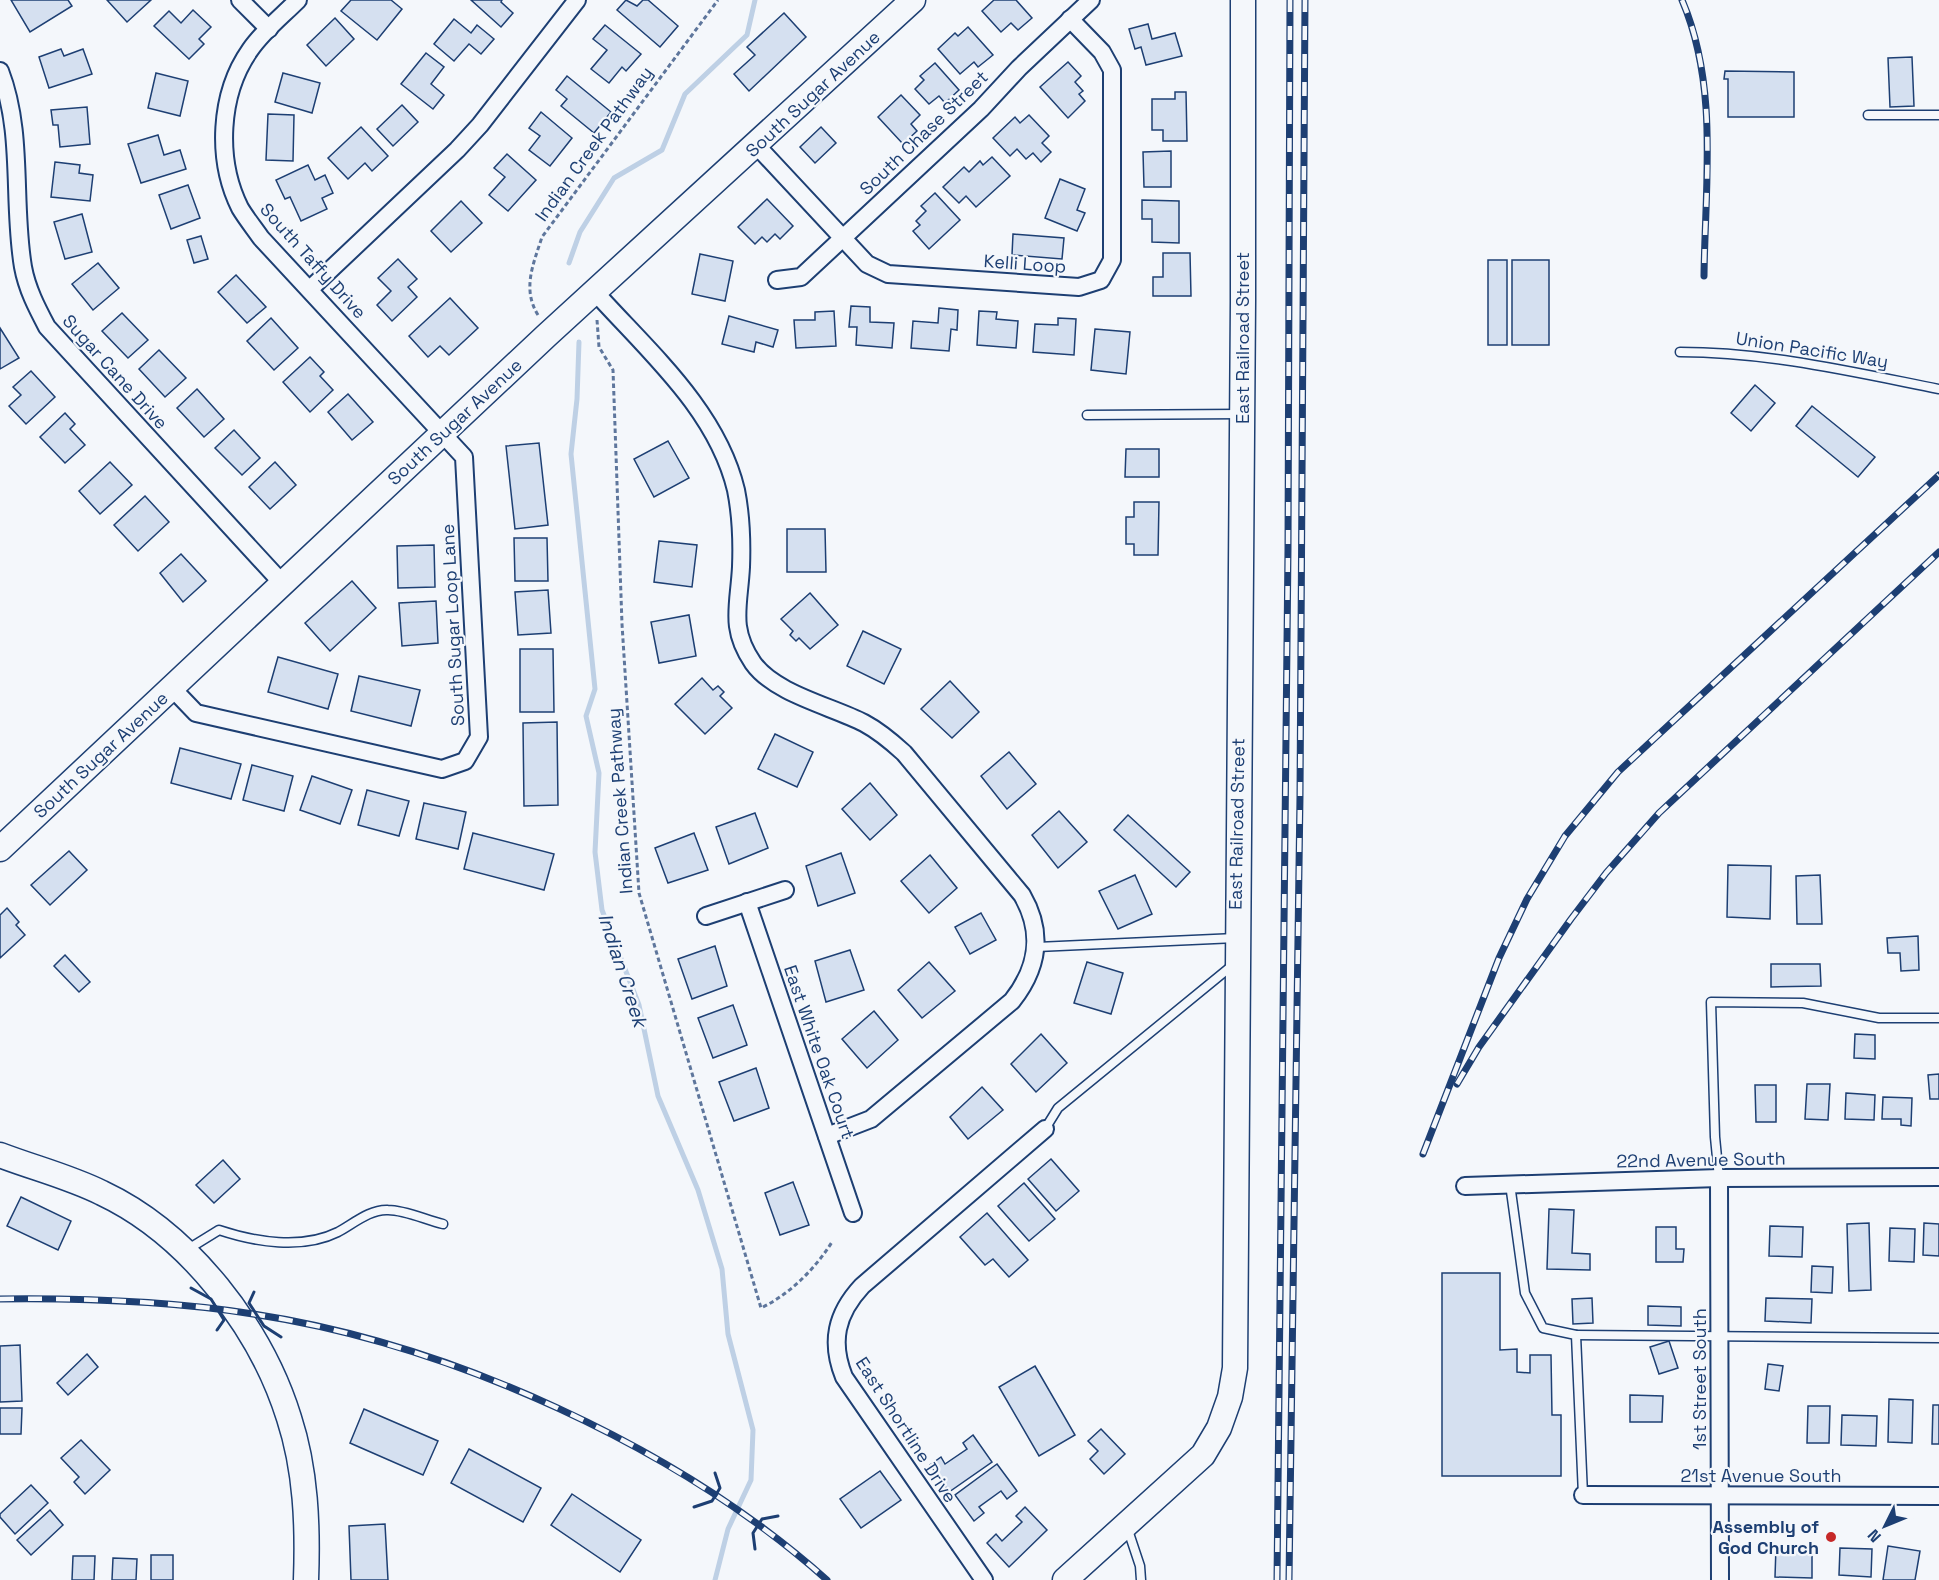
<svg xmlns="http://www.w3.org/2000/svg" width="1939" height="1580" viewBox="0 0 1939 1580" font-family="'Space Grotesk',sans-serif">
  <rect width="100%" height="100%" fill="#f4f7fb"/>
  <g fill="none" stroke-linecap="round" stroke-linejoin="round">
    <!-- stream -->
    <g stroke="#bed0e5" stroke-width="5">
      <polyline points="569,263 580,232 614,178 662,150 685,94 747,35 755,0"/>
      <polyline points="579,342 577,399 571,454 595,689 586,716 599,773 595,852 602,910 639,1005 658,1096 698,1190 722,1269 728,1334 753,1430 751,1480 728,1529 715,1580"/>
    </g>
  </g>
  <!-- building -->
  <g fill="#d5e0f0" stroke="#1d3f73" stroke-width="1.5">
    <polygon points="11,0 68,0 72,6 30,32"/>
    <polygon points="107,0 151,0 127,22"/>
    <polygon points="351,0 391,0 402,9 377,40 341,11"/>
    <polygon points="471,0 502,0 501,2 513,13 501,27"/>
    <polygon points="626,0 637,6 643,0 648,0 678,26 660,47 617,10"/>
    <polygon points="994,0 1016,0 1032,18 1018,30 1011,23 1001,32 982,11"/>
    <polygon points="193,10 211,27 199,39 204,44 189,59 154,26 169,11 181,23"/>
    <polygon points="784,13 806,37 749,91 734,74 755,55 747,47"/>
    <polygon points="335,18 354,39 326,66 307,45"/>
    <polygon points="454,19 471,33 477,25 494,39 481,54 469,44 454,61 434,44"/>
    <polygon points="1148,24 1152,39 1175,33 1182,56 1146,65 1141,47 1135,49 1129,29"/>
    <polygon points="605,25 641,54 626,71 622,67 609,83 591,69 607,50 593,39"/>
    <polygon points="968,27 993,55 978,67 974,62 960,74 938,49 955,33 958,36"/>
    <polygon points="61,49 64,56 83,49 92,74 49,88 39,57"/>
    <polygon points="426,53 444,67 431,84 444,95 433,109 401,84"/>
    <polygon points="1912,57 1914,106 1890,107 1888,58"/>
    <polygon points="1068,62 1081,76 1075,82 1083,91 1079,94 1085,101 1068,118 1040,87"/>
    <polygon points="935,63 959,90 945,103 939,96 929,104 915,89 924,80 920,76"/>
    <polygon points="1725,71 1794,72 1794,117 1728,117 1728,79 1724,79"/>
    <polygon points="156,73 188,81 180,116 148,108"/>
    <polygon points="283,73 320,83 312,113 275,102"/>
    <polygon points="567,76 611,112 594,133 561,106 567,99 556,90"/>
    <polygon points="1175,92 1186,92 1187,141 1163,141 1163,130 1152,130 1152,99 1175,99"/>
    <polygon points="901,95 920,115 911,124 917,131 903,144 878,117"/>
    <polygon points="402,105 418,122 393,146 377,129"/>
    <polygon points="87,107 90,144 60,147 58,125 53,125 51,110"/>
    <polygon points="541,112 572,138 550,166 529,150 540,136 529,128"/>
    <polygon points="268,114 294,115 293,161 266,160"/>
    <polygon points="1029,115 1049,136 1042,143 1051,152 1041,162 1033,153 1026,159 1017,149 1010,156 993,138 1015,117 1020,123"/>
    <polygon points="361,127 388,156 372,171 365,163 348,179 328,158"/>
    <polygon points="821,127 836,143 815,163 800,147"/>
    <polygon points="158,135 164,155 180,150 186,169 141,183 128,144"/>
    <polygon points="1171,151 1171,187 1144,187 1143,152"/>
    <polygon points="507,154 536,180 508,211 489,195 505,177 494,168"/>
    <polygon points="992,157 1010,176 976,207 966,196 959,203 943,187 964,167 969,172 980,161 983,165"/>
    <polygon points="55,162 80,165 79,173 93,175 90,201 51,197"/>
    <polygon points="308,165 315,180 325,175 333,193 322,198 327,209 301,221 290,197 285,199 276,180"/>
    <polygon points="1060,179 1085,189 1077,210 1085,213 1077,231 1045,218"/>
    <polygon points="188,185 200,218 171,229 159,195"/>
    <polygon points="935,193 960,220 929,249 913,231 920,225 916,221 926,211 921,206"/>
    <polygon points="767,199 793,226 780,239 775,234 767,242 762,237 755,244 738,227"/>
    <polygon points="1142,200 1179,201 1179,243 1152,242 1152,219 1142,219"/>
    <polygon points="461,201 482,223 451,252 431,231"/>
    <polygon points="82,214 92,252 65,259 54,222"/>
    <polygon points="1013,234 1064,238 1062,259 1012,255"/>
    <polygon points="201,236 208,259 194,263 187,240"/>
    <polygon points="1163,253 1190,253 1191,296 1153,296 1153,277 1163,277"/>
    <polygon points="700,254 733,261 725,301 692,294"/>
    <polygon points="398,259 417,279 408,287 417,297 392,321 377,305 391,291 378,278"/>
    <rect x="1488" y="260" width="19" height="85"/>
    <rect x="1512" y="260" width="37" height="85"/>
    <polygon points="98,263 119,288 93,310 72,284"/>
    <polygon points="236,275 266,307 247,323 218,292"/>
    <polygon points="450,298 478,328 449,355 440,346 428,357 409,336"/>
    <polygon points="851,306 870,307 870,322 894,323 892,348 856,345 857,327 849,327"/>
    <polygon points="939,308 958,310 957,330 951,329 949,351 911,348 913,321 938,323"/>
    <polygon points="834,311 836,346 796,348 794,320 815,320 815,312"/>
    <polygon points="979,311 997,312 996,319 1018,321 1016,348 977,345"/>
    <polygon points="122,313 148,340 128,358 102,331"/>
    <polygon points="729,316 778,330 773,347 756,342 754,352 722,344"/>
    <polygon points="271,318 298,348 274,370 247,341"/>
    <polygon points="1058,318 1076,319 1074,355 1033,352 1035,324 1058,325"/>
    <polygon points="0,328 19,358 0,369"/>
    <polygon points="1095,329 1130,332 1126,374 1091,370"/>
    <polygon points="159,350 186,378 165,397 139,369"/>
    <polygon points="310,357 324,372 320,376 333,390 310,412 283,382"/>
    <polygon points="31,371 55,397 26,424 9,406 21,395 13,387"/>
    <polygon points="1755,385 1775,403 1751,431 1731,413"/>
    <polygon points="197,389 224,419 204,437 177,408"/>
    <polygon points="348,394 373,422 352,440 328,412"/>
    <polygon points="1812,406 1875,457 1858,477 1796,426"/>
    <polygon points="65,413 75,424 70,429 85,445 65,463 40,437"/>
    <polygon points="234,430 260,458 242,475 215,448"/>
    <polygon points="668,441 689,478 654,497 634,459"/>
    <polygon points="539,443 548,525 515,529 506,446"/>
    <polygon points="1126,449 1159,449 1159,477 1125,477"/>
    <polygon points="110,462 132,485 100,514 79,491"/>
    <polygon points="275,462 296,485 270,509 249,487"/>
    <polygon points="145,496 169,522 138,551 114,525"/>
    <polygon points="1134,502 1159,502 1158,555 1134,555 1134,544 1126,544 1126,517 1134,517"/>
    <polygon points="787,529 825,529 826,572 787,572"/>
    <polygon points="514,538 547,538 548,581 515,581"/>
    <polygon points="659,541 697,545 692,587 654,582"/>
    <polygon points="434,545 435,587 398,588 397,546"/>
    <polygon points="181,554 206,581 183,602 160,573"/>
    <polygon points="352,581 376,608 330,651 305,623"/>
    <polygon points="548,590 551,633 518,635 515,592"/>
    <polygon points="810,593 838,625 810,649 799,638 796,641 790,635 793,631 781,619"/>
    <polygon points="436,601 438,643 402,646 399,603"/>
    <polygon points="689,615 696,656 659,663 651,622"/>
    <polygon points="863,631 901,649 884,684 847,666"/>
    <polygon points="520,649 553,649 554,712 520,712"/>
    <polygon points="278,657 338,674 328,709 268,692"/>
    <polygon points="359,676 420,690 411,726 351,711"/>
    <polygon points="702,678 713,690 718,686 724,692 720,696 732,708 705,734 675,704"/>
    <polygon points="950,681 979,712 952,738 921,709"/>
    <polygon points="557,722 558,805 524,806 523,723"/>
    <polygon points="775,734 813,752 797,787 758,769"/>
    <polygon points="180,748 241,764 231,799 171,783"/>
    <polygon points="1009,752 1036,784 1007,809 981,776"/>
    <polygon points="252,765 293,776 284,811 243,800"/>
    <polygon points="312,776 352,790 340,824 300,810"/>
    <polygon points="870,783 897,815 870,840 842,809"/>
    <polygon points="367,790 409,801 399,836 358,825"/>
    <polygon points="424,803 466,812 458,849 416,839"/>
    <polygon points="1059,811 1087,842 1058,868 1032,835"/>
    <polygon points="755,813 768,848 729,864 716,827"/>
    <polygon points="1128,815 1190,872 1176,887 1114,830"/>
    <polygon points="473,833 554,854 544,890 464,869"/>
    <polygon points="694,833 708,870 668,883 655,848"/>
    <polygon points="69,851 87,870 50,905 31,885"/>
    <polygon points="841,853 855,893 818,906 806,866"/>
    <polygon points="930,855 957,888 929,913 901,881"/>
    <polygon points="1728,865 1771,866 1770,919 1727,917"/>
    <polygon points="1135,875 1152,914 1118,929 1099,891"/>
    <polygon points="1820,875 1822,924 1797,924 1796,876"/>
    <polygon points="7,908 19,922 16,925 25,935 0,958 0,915"/>
    <polygon points="981,913 996,940 970,954 955,927"/>
    <polygon points="1918,936 1919,970 1901,971 1900,953 1888,953 1887,938"/>
    <polygon points="715,946 727,986 692,999 678,959"/>
    <polygon points="850,950 864,990 826,1002 815,961"/>
    <polygon points="65,955 90,982 79,992 54,966"/>
    <polygon points="929,962 955,991 922,1018 898,990"/>
    <polygon points="1087,962 1123,973 1111,1014 1074,1003"/>
    <polygon points="1771,964 1820,964 1821,986 1771,987"/>
    <polygon points="733,1005 747,1045 713,1058 698,1018"/>
    <polygon points="874,1011 898,1040 867,1068 842,1039"/>
    <polygon points="1041,1034 1067,1063 1036,1092 1011,1064"/>
    <polygon points="1855,1034 1875,1035 1875,1059 1854,1058"/>
    <polygon points="756,1068 769,1108 734,1121 719,1082"/>
    <polygon points="1939,1074 1939,1099 1930,1099 1928,1075"/>
    <polygon points="1807,1084 1830,1084 1828,1120 1805,1119"/>
    <polygon points="1755,1085 1776,1085 1776,1122 1756,1122"/>
    <polygon points="982,1087 1003,1110 968,1139 950,1117"/>
    <polygon points="1846,1093 1875,1095 1874,1120 1845,1119"/>
    <polygon points="1883,1097 1912,1098 1911,1126 1901,1125 1901,1119 1882,1119"/>
    <polygon points="1051,1159 1079,1191 1056,1211 1028,1179"/>
    <polygon points="223,1160 240,1179 214,1203 196,1185"/>
    <polygon points="793,1182 809,1225 780,1235 765,1193"/>
    <polygon points="1024,1183 1055,1219 1029,1241 998,1206"/>
    <polygon points="21,1197 71,1221 58,1250 7,1226"/>
    <polygon points="1549,1209 1574,1210 1572,1253 1590,1254 1590,1270 1547,1269"/>
    <polygon points="987,1213 1028,1260 1009,1277 993,1259 985,1265 960,1237"/>
    <polygon points="1869,1223 1871,1290 1849,1291 1847,1224"/>
    <polygon points="1924,1223 1939,1224 1939,1256 1923,1255"/>
    <polygon points="1770,1226 1803,1227 1802,1257 1769,1256"/>
    <polygon points="1656,1227 1676,1227 1676,1249 1684,1249 1683,1262 1656,1262"/>
    <polygon points="1890,1228 1915,1229 1914,1262 1889,1261"/>
    <polygon points="1812,1266 1833,1267 1832,1293 1811,1292"/>
    <polygon points="1442,1273 1500,1273 1500,1350 1517,1349 1517,1372 1530,1373 1530,1355 1551,1355 1552,1415 1561,1415 1561,1476 1442,1476"/>
    <polygon points="1592,1298 1593,1323 1573,1324 1572,1299"/>
    <polygon points="1766,1298 1812,1299 1811,1323 1765,1321"/>
    <polygon points="1648,1306 1681,1307 1681,1326 1648,1325"/>
    <polygon points="1669,1341 1678,1368 1659,1374 1650,1347"/>
    <polygon points="20,1345 22,1401 0,1402 0,1346"/>
    <polygon points="87,1354 98,1367 68,1395 57,1383"/>
    <polygon points="1768,1364 1783,1366 1779,1391 1765,1389"/>
    <polygon points="1035,1366 1075,1435 1039,1456 999,1387"/>
    <polygon points="1630,1395 1663,1396 1662,1422 1630,1422"/>
    <polygon points="1889,1399 1913,1400 1912,1443 1888,1442"/>
    <polygon points="1933,1405 1939,1405 1939,1444 1932,1444"/>
    <polygon points="1808,1406 1830,1406 1829,1443 1807,1443"/>
    <polygon points="0,1408 22,1408 21,1434 0,1434"/>
    <polygon points="364,1409 438,1441 423,1475 350,1443"/>
    <polygon points="1842,1415 1877,1416 1876,1446 1841,1445"/>
    <polygon points="1101,1429 1125,1454 1104,1474 1090,1459 1098,1451 1088,1441"/>
    <polygon points="973,1435 992,1462 949,1492 930,1465 941,1457 945,1464 967,1449 963,1443"/>
    <polygon points="81,1440 110,1470 85,1494 74,1482 79,1477 61,1458"/>
    <polygon points="469,1449 541,1488 523,1522 451,1483"/>
    <polygon points="997,1464 1017,1491 1007,1499 1001,1491 979,1507 984,1513 974,1521 955,1495"/>
    <polygon points="880,1471 901,1500 861,1528 840,1499"/>
    <polygon points="31,1485 48,1503 15,1534 0,1517 0,1514"/>
    <polygon points="572,1494 641,1540 620,1572 551,1525"/>
    <polygon points="1025,1507 1047,1530 1009,1567 987,1543 996,1534 1002,1541 1022,1522 1016,1516"/>
    <polygon points="50,1510 63,1525 31,1555 17,1540"/>
    <polygon points="385,1524 388,1580 351,1580 349,1526"/>
    <polygon points="1888,1546 1920,1551 1915,1580 1883,1580"/>
    <polygon points="1776,1547 1812,1548 1812,1578 1775,1577"/>
    <polygon points="1840,1548 1872,1549 1871,1577 1839,1575"/>
    <rect x="151" y="1555" width="22" height="25"/>
    <polygon points="73,1556 95,1556 94,1580 72,1580"/>
    <polygon points="113,1558 137,1559 136,1580 112,1580"/>
  </g>
  <g fill="none" stroke-linecap="round" stroke-linejoin="round">
    <defs>
      <g id="lane">
        <polyline points="1868,115 1939,115"/>
        <path d="M1680,352c88,0 173,20 259,37"/>
        <polyline points="1087,415 1242,414"/>
        <polyline points="1037,947 1236,938"/>
        <polyline points="1045,1129 1058,1108 1234,964"/>
        <polyline points="1719,1178 1715,1137 1711,1002 1803,1003 1879,1018 1939,1018"/>
        <polyline points="1510,1184 1525,1293 1543,1328 1576,1335 1583,1495"/>
        <path d="M185,1251l34,-21c36,12 83,20 119,2 15,-8 32,-23 50,-22 17,0 38,10 55,14"/>
        <polyline points="1576,1335 1939,1338"/>
        <polyline points="1127,1527 1140,1566 1141,1580"/>
      </g>
      <g id="street">
        <polyline points="240,0 269,29"/>
        <path d="M0,71c24,62 12,131 23,196 4,22 14,41 24,60l236,257"/>
        <polyline points="757,146 867,264 888,274 1079,287 1101,280 1112,260 1112,70 1102,52 1070,19"/>
        <polyline points="777,280 801,277 981,109 1019,68 1091,0"/>
        <polyline points="310,289 457,150 480,125 577,0"/>
        <path d="M595,292c53,59 122,118 141,198 5,25 6,51 5,77 -2,39 -12,61 12,96 22,31 78,43 111,60 15,8 28,19 40,30l118,142c22,38 16,73 -10,106l-141,118 -44,17"/>
        <path d="M173,689l23,24 246,56 23,-8 14,-24 -15,-280 -203,-219c-7,-10 -15,-20 -21,-30 -24,-48 -21,-114 10,-158 13,-19 32,-34 48,-50"/>
        <polyline points="747,902 853,1213"/>
        <polyline points="706,916 785,890"/>
        <polyline points="1719,1178 1720,1580"/>
        <polyline points="1465,1186 1719,1178 1939,1177"/>
        <polyline points="1583,1495 1939,1496"/>
        <path d="M984,1580l-140,-203c-14,-35 -8,-63 18,-91l183,-157"/>
      </g>
      <g id="secondary">
        <polyline points="0,849 546,336 913,0"/>
        <path d="M0,1155c34,13 70,22 102,38 87,41 159,135 187,225 17,52 19,108 17,162"/>
        <polyline points="1065,1580 1203,1455 1219,1428 1230,1397 1235,1368 1243,301 1243,0"/>
      </g>
    </defs>
    <!-- lane casing -->
    <use href="#lane" stroke="#1d3f73" stroke-width="11"/>
    <!-- street casing -->
    <use href="#street" stroke="#1d3f73" stroke-width="20"/>
    <!-- secondary casing -->
    <use href="#secondary" stroke="#1d3f73" stroke-width="27"/>
    <!-- path -->
    <g stroke="#5e769c" stroke-width="3" stroke-dasharray="4.5 3" stroke-linecap="butt">
      <path d="M538,315c-16,-26 -5,-50 4,-78l176,-237"/>
      <path d="M597,320l2,27 14,23 9,254 17,269 122,415c29,-14 54,-39 71,-66"/>
    </g>
    <!-- lane -->
    <use href="#lane" stroke="#f4f7fb" stroke-width="8"/>
    <!-- street -->
    <use href="#street" stroke="#f4f7fb" stroke-width="16"/>
    <!-- secondary -->
    <use href="#secondary" stroke="#f4f7fb" stroke-width="24"/>
    <defs>
      <g id="rail">
        <path d="M1682,0c37,86 23,185 22,276"/>
        <polyline points="1457,1084 1479,1047 1571,919 1606,873 1659,813 1939,552"/>
        <polyline points="1423,1154 1499,958 1527,899 1565,836 1618,772 1939,475"/>
        <path d="M0,1299c85,-1 170,2 253,15 198,30 425,133 574,266"/>
        <polyline points="1277,1580 1288,549 1290,0"/>
        <polyline points="1289,1580 1300,796 1305,0"/>
      </g>
    </defs>
    <!-- rail casing -->
    <use href="#rail" stroke="#1d3f73" stroke-width="7"/>
    <!-- rail -->
    <use href="#rail" stroke="#f4f7fb" stroke-width="4.5" stroke-dasharray="14" stroke-linecap="butt"/>
    <!-- wall -->
    <g stroke="#1d3f73" stroke-width="3">
      <polyline points="191,1288 211,1299 224,1320 217,1330"/>
      <polyline points="254,1292 249,1303 264,1326 281,1337"/>
      <polyline points="694,1507 712,1501 720,1488 715,1473"/>
      <polyline points="755,1549 753,1533 762,1519 778,1516"/>
    </g>
  </g>
  <!-- markers -->
  <circle fill="#c62828" stroke="#f4f7fb" stroke-width="2" cx="1831" cy="1537" r="6"/>
  <g text-anchor="middle" stroke-width="4.5" stroke-linejoin="round" paint-order="stroke">
    <!-- street labels -->
    <g font-size="18" fill="#1d3f73" stroke="#f4f7fb">
      <text transform="translate(813 94) rotate(-43)" y="6">South Sugar Avenue</text>
      <text transform="translate(924 133) rotate(-44)" y="6">South Chase Street</text>
      <text transform="translate(594 144) rotate(-54)" y="6">Indian Creek Pathway</text>
      <text transform="translate(313 261) rotate(48)" y="6">South Taffy Drive</text>
      <text transform="translate(1025 264) rotate(4)" y="6">Kelli Loop</text>
      <text transform="translate(1243 338) rotate(-90)" y="6">East Railroad Street</text>
      <text transform="translate(1812 350) rotate(9)" y="6">Union Pacific Way</text>
      <text transform="translate(115 372) rotate(48)" y="6">Sugar Cane Drive</text>
      <text transform="translate(455 422) rotate(-43)" y="6">South Sugar Avenue</text>
      <text transform="translate(453 625) rotate(-93)" y="6">South Sugar Loop Lane</text>
      <text transform="translate(101 755) rotate(-43)" y="6">South Sugar Avenue</text>
      <text transform="translate(620 801) rotate(-94)" y="6">Indian Creek Pathway</text>
      <text transform="translate(1237 824) rotate(-89)" y="6">East Railroad Street</text>
      <text transform="translate(819 1052) rotate(71)" y="6">East White Oak Court</text>
      <text transform="translate(1701 1160) rotate(-1)" y="6">22nd Avenue South</text>
      <text transform="translate(1700 1379) rotate(-90)" y="6">1st Street South</text>
      <text transform="translate(906 1430) rotate(57)" y="6">East Shortline Drive</text>
      <text x="1761" y="1482">21st Avenue South</text>
    </g>
    <!-- poi labels -->
    <g font-size="18" font-weight="bold" fill="#1d3f73" stroke="#f4f7fb" text-anchor="end">
      <text x="1819" y="1533">Assembly of<tspan x="1819" dy="21">God Church</tspan></text>
    </g>
    <!-- water labels -->
    <g font-size="20" font-style="italic" fill="#1d3f73" stroke="#f4f7fb">
      <text transform="translate(623 970) rotate(72)" y="7">Indian Creek</text>
    </g>
  </g>
  <!-- north arrow -->
  <g transform="translate(1885 1526) rotate(227)" stroke="#f4f7fb" stroke-width="4.5" paint-order="stroke">
  <path d="M0-4.5L10 22L0 15L-10 22Z" fill="#1d3f73"/>
  <text y="-9" font-size="16" font-weight="bold" text-anchor="middle" fill="#1d3f73">N</text>
  </g>
</svg>
